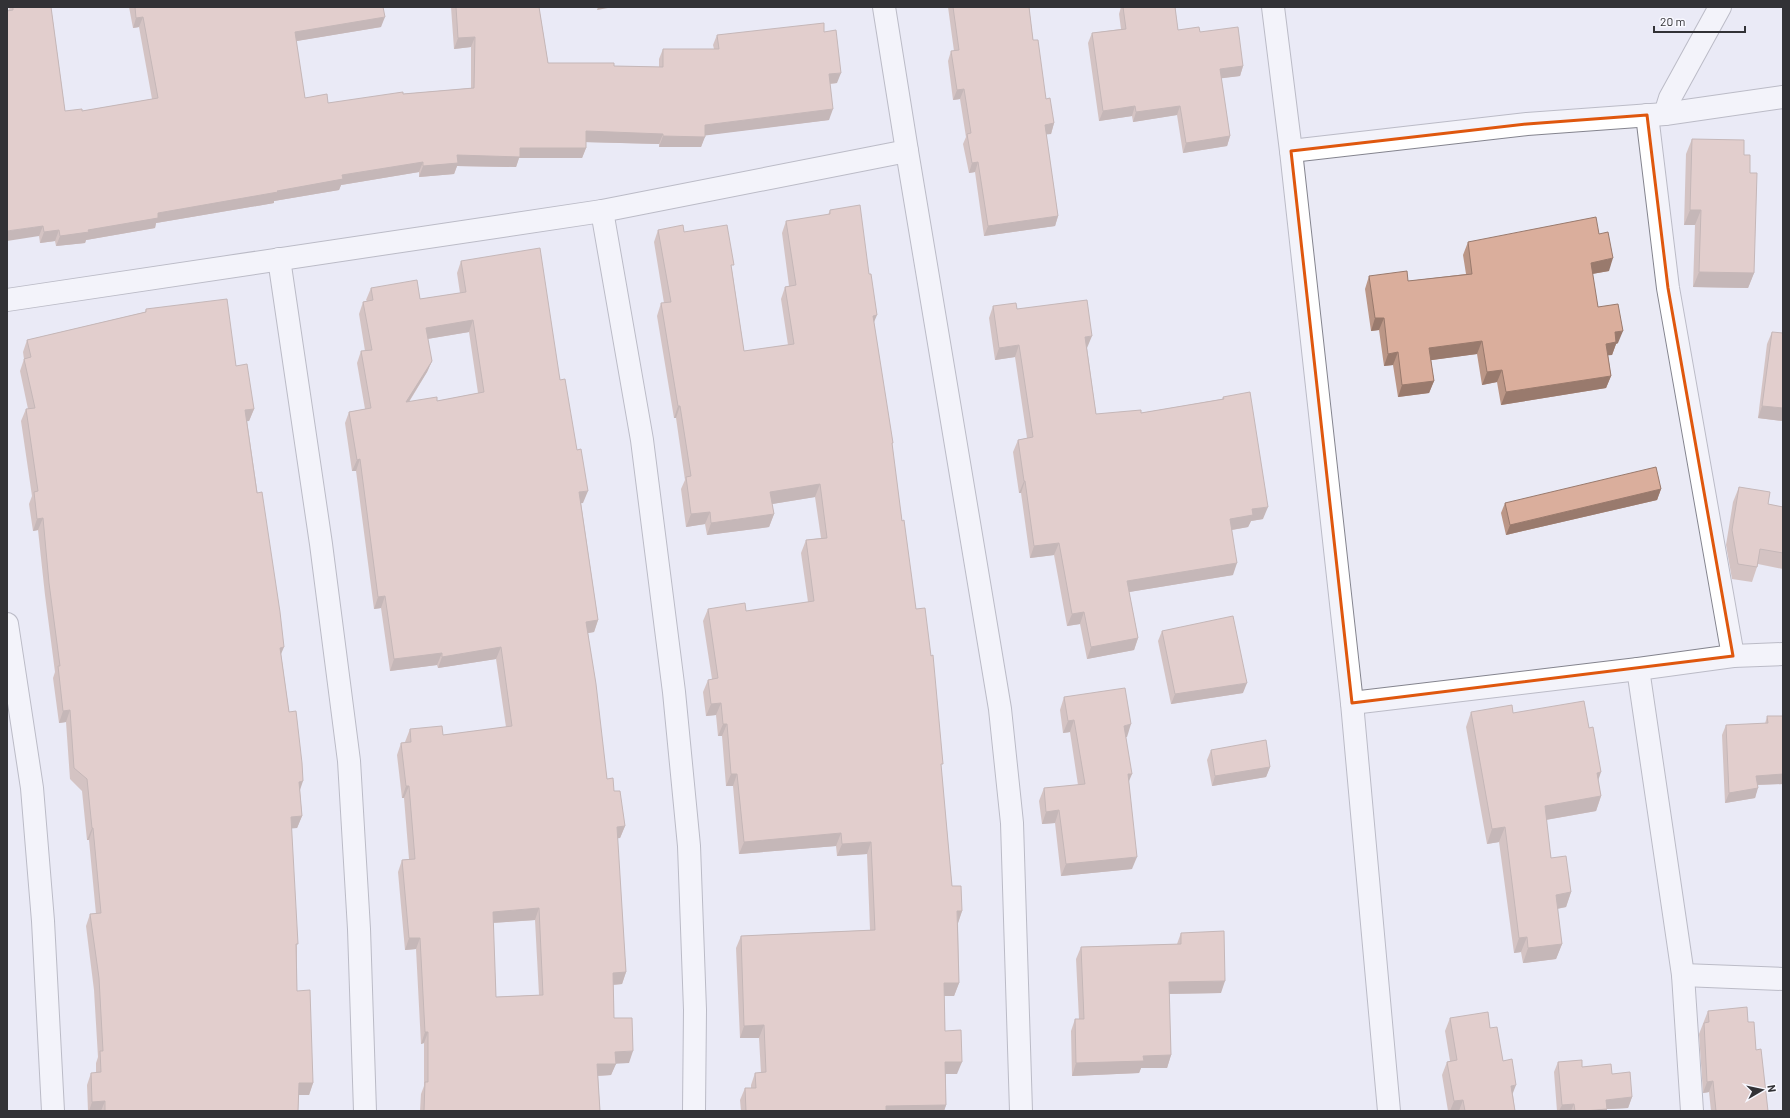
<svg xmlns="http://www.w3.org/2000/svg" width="1790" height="1118" viewBox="0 0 1790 1118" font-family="Barlow,sans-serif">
  <rect width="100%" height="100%" fill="#eaeaf5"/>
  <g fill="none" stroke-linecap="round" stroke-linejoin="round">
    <defs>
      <g id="street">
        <polyline points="884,7 907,151 1000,709 1012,823 1021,1111"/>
        <polyline points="1273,7 1291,151 1352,703 1389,1111"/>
        <polyline points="1665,114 1670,98 1720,7"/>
        <polyline points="1647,115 1668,288 1733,656"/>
        <polyline points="1291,151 1527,124 1665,114 1783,97"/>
        <polyline points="602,211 642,440 674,692 689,846 695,1010 694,1111"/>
        <polyline points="279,259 321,544 349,761 359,929 365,1111"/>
        <polyline points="7,300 602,211 907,151"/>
        <polyline points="7,624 32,788 43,921 53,1111"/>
        <polyline points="1638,669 1683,975 1692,1111"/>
        <polyline points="1352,703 1638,669 1733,656 1783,654"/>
        <polyline points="1683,975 1783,979"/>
      </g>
    </defs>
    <!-- street casing -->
    <use href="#street" stroke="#84848e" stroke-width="24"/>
    <!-- street -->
    <use href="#street" stroke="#fff" stroke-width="22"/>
  </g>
  <!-- wall -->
  <g fill="#bb9686" fill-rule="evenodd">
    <polygon points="10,7 51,7 65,111 82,111 152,99 139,27 133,28 129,7 383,7 381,27 296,41 305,98 328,103 403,94 471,88 471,47 454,49 451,7 539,7 548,63 614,66 659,67 659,59 663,49 714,49 713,45 717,35 824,32 837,83 830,84 829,120 705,135 701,147 659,147 659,144 586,142 586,148 582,158 519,158 516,167 457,166 454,174 419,177 419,172 341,185 339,190 274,201 274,203 156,223 155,228 86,240 85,243 56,246 55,241 40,243 8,11"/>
    <polygon points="948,7 1029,7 1033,40 1046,99 1054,123 1051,134 1046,134 1058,216 1055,226 984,236 975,172 969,173 963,144 966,137 960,99 953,100 948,61 951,51 954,51"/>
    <polygon points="1121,7 1175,7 1178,30 1200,32 1243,66 1240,76 1221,78 1230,136 1227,146 1183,153 1177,115 1133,122 1132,116 1099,121 1088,43 1092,33 1121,29 1119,14"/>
    <polygon points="1692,139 1744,155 1750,173 1754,273 1748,288 1693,287 1695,225 1684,225 1686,154"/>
    <polygon points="830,210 874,323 902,521 941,768 952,886 962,911 958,923 959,983 954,996 944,996 945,1031 957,1074 946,1074 946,1105 944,1111 741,1111 740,1100 745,1088 751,1088 751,1085 755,1073 761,1073 759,1038 740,1038 736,948 741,936 870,930 867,854 837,856 836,846 739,854 733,786 726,786 722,736 718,736 716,715 706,716 703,692 708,680 712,679 703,621 708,609 746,611 808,602 801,553 806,540 821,538 815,497 772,504 774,514 769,527 707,535 705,524 686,527 681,489 685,480 676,418 674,418 657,316 661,303 664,303 654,242 658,230 684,232 732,270 744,351 788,345 781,299 785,287 789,286 782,233 786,221 828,215"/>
    <polygon points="1599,234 1609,271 1592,274 1598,307 1618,343 1616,344 1612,355 1608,355 1611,376 1606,388 1501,405 1497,382 1482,385 1477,354 1431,360 1434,381 1429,393 1398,397 1393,365 1384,366 1379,330 1371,331 1365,289 1369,276 1408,281 1466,274 1463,255 1468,242"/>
    <path d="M461,261l99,119 23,123h-2l17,117 -4,12 -6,1 19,146 7,12 11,35 -5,12h-3l9,134 -4,12 -9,1 1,33 15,45h-13l-5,12 -13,1 2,35h-180l1,-17 3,-8v-43l-3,1 -5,-95 -11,1 -7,-78 4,-12 7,-1 -5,-61h-2l-5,-43 4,-12 4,-1 5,-13 33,6 63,-8 -10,-68 -58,9 -1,-3 -47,6 -9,-63 -7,1 -18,-138h-4l-7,-48 4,-11 16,-3 -8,-46 4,-12h4l-6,-37 4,-12 4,-1 -1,-1 5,-12 49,11 40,-6 -3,-20zM469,332l9,61 -41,8 -28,1 18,-30 5,-11 -5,-22zM535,920l4,75 -43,2 -3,-74z"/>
    <polygon points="993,306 1017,309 1087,348 1096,414 1141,413 1222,399 1223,397 1263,519 1251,521 1248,527 1232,530 1233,575 1129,592 1138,638 1134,650 1087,659 1080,624 1067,626 1054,555 1030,558 1021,493 1019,493 1013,452 1018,440 1027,438 1015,357 995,360 989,318"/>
    <polygon points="146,309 236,366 254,409 249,421 247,421 281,654 300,791 302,816 297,828 291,828 297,948 297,991 313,1083 309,1095 299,1095 298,1111 88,1111 87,1085 91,1073 96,1073 96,1063 98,1057 94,990 86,926 90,914 96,914 89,840 87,840 82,791 70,779 66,722 59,723 53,678 55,672 45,595 38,530 33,531 29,504 32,496 21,421 26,409 28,409 20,371 24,359 23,352 27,340 145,312"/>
    <polygon points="1772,332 1783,421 1758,418 1767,344"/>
    <polygon points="1739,487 1768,504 1783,507 1783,569 1758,564 1752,582 1732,579 1726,545 1733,502"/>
    <polygon points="1661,489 1657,500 1506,535 1501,513 1505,503"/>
    <polygon points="1162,631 1243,693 1171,704 1158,641"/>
    <polygon points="1064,697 1127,737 1126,737 1129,782 1132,869 1061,876 1055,823 1042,824 1039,801 1044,788 1078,785 1070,732 1063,733 1060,710"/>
    <polygon points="1471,712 1513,713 1598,780 1601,796 1596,811 1546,820 1551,858 1571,892 1566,907 1557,909 1562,944 1556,959 1523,963 1521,952 1514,953 1499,842 1487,844 1466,727"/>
    <polygon points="1767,716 1783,716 1783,784 1758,785 1755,798 1725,803 1722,735 1726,725 1765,724"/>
    <polygon points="1211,750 1270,767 1266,777 1212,786 1207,760"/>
    <polygon points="1181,933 1221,993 1169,994 1171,1055 1167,1068 1141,1068 1139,1073 1072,1076 1071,1031 1075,1019 1079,1019 1076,959 1081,947 1177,944"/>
    <polygon points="1708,1011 1748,1022 1756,1050 1768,1111 1711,1111 1709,1092 1703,1093 1699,1034"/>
    <polygon points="1450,1018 1490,1028 1503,1061 1513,1095 1515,1111 1448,1111 1442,1075 1447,1062 1450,1061 1445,1031"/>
    <polygon points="1558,1062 1582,1067 1612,1074 1632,1097 1628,1108 1607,1109 1606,1111 1557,1111 1554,1072"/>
  </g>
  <!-- shaded-wall -->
  <g fill="#997a6d">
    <polygon points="598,7 613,7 597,10"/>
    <polygon points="143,17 139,27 133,28 136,18"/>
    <polygon points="385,17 381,27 291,42 295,32"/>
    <polygon points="475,37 471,47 454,49 458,38"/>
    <polygon points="1243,66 1240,76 1216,79 1220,69"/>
    <polygon points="841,73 837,83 825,84 829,74"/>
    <polygon points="964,89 960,99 953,100 957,90"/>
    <polygon points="1135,106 1132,116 1099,121 1103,111"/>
    <polygon points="1180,106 1177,115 1133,122 1136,112"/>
    <polygon points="833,109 829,120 701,136 705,125"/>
    <polygon points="1054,123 1051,134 1041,135 1045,125"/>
    <polygon points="586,131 663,134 659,144 582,142"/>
    <polygon points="663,136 705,137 701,147 659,147"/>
    <polygon points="1230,136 1227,146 1183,153 1186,143"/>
    <polygon points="520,148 586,148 582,158 519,158 516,167 457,166 454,174 419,177 423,166 457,155"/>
    <polygon points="423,162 419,172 341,185 339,190 274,201 274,203 156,223 155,228 86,240 85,243 56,246 60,236 158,213 277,191 342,175"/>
    <polygon points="978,162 975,172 969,173 972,163"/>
    <polygon points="1690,210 1701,210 1695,225 1684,225"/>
    <polygon points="1058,216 1055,226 984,236 988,226"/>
    <polygon points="43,226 39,236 7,241 7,231"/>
    <polygon points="59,230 55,241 40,243 44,232"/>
    <polygon points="1613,258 1609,271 1586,275 1591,263"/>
    <polygon points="1699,272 1754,273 1748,288 1693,287"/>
    <polygon points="877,315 872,327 873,316"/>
    <polygon points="1375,318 1384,318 1379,330 1371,331"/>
    <polygon points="473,320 469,332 421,340 426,328"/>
    <polygon points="1623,331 1618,343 1616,344 1612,355 1601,356 1606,344 1615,332"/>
    <polygon points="1092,336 1087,348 1081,349 1085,337"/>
    <polygon points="1482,341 1477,354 1425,361 1429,348"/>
    <polygon points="1019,345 1015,357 995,360 999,348"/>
    <polygon points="1398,352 1393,365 1384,366 1388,354"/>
    <polygon points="432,361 427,372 401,414 406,402"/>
    <polygon points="1502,370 1497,382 1482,385 1487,372"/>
    <polygon points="1611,376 1606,388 1501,405 1506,392"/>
    <polygon points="1434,381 1429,393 1398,397 1402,385"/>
    <polygon points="678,406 680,406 676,418 674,418"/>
    <polygon points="1762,406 1783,408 1783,421 1758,418"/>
    <polygon points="254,409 249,421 241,422 245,410"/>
    <polygon points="360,459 356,471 352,471 357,460"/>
    <polygon points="1024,481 1025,481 1021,493 1019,493"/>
    <polygon points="820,484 815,497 766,505 770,492"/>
    <polygon points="1661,489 1657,500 1506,535 1510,525"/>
    <polygon points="588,491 583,503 575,504 579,492"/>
    <polygon points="1268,507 1263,519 1251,521 1248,527 1225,531 1230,519 1252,509"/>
    <polygon points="710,512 705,524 686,527 691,514"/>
    <polygon points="774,514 769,527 707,535 711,523"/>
    <polygon points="43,518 38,530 33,531 37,519"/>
    <polygon points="1059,543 1054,555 1030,558 1034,546"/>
    <polygon points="1237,563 1233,575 1123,593 1127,581"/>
    <polygon points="385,596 381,608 374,609 378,597"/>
    <polygon points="1084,612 1080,624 1067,626 1072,614"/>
    <polygon points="598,620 594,632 582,634 586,622"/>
    <polygon points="1138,638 1134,650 1087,659 1091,647"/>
    <polygon points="284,647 279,659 280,648"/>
    <polygon points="501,647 496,659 438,668 442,657"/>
    <polygon points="442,653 437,665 390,671 394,659"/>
    <polygon points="1247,683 1243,693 1171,704 1175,694"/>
    <polygon points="721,703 716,715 706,716 711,704"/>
    <polygon points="70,710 66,722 59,723 63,711"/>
    <polygon points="1074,720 1070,732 1063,733 1068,721"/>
    <polygon points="723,724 727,724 722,736 718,736"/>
    <polygon points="1131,724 1127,737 1120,738 1124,726"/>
    <polygon points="1270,767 1266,777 1212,786 1215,776"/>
    <polygon points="1601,772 1596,787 1597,773"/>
    <polygon points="731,774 737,774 733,786 726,786"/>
    <polygon points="1128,774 1132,774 1127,786"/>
    <polygon points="1783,774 1783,784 1752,785 1756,776"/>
    <polygon points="303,781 299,793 299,782"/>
    <polygon points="406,786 409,786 404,798 402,798"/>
    <polygon points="1758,788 1755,798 1725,803 1729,793"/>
    <polygon points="1601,796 1596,811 1539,821 1545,806"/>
    <polygon points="1059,810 1055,823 1042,824 1046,812"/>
    <polygon points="302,816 297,828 286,829 291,817"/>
    <polygon points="625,826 620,838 612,839 617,827"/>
    <polygon points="1505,827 1499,842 1487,844 1492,829"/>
    <polygon points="92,828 93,828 89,840 87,840"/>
    <polygon points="841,833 836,846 739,854 744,842"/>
    <polygon points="871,842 867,854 837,856 842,844"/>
    <polygon points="1137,857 1132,869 1061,876 1066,864"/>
    <polygon points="1571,892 1566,907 1550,910 1556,895"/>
    <polygon points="539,908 535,920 489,923 493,912"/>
    <polygon points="957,911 962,911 958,923"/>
    <polygon points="1527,937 1521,952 1514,953 1519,938"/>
    <polygon points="409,938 420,938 416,949 405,950"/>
    <polygon points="1562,944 1556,959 1523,963 1528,948"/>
    <polygon points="626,972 622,984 609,985 613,973"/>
    <polygon points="1225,981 1221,993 1164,994 1169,982"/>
    <polygon points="944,983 959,983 954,996 939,996"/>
    <polygon points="764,1025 759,1038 740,1038 744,1026"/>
    <polygon points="425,1032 428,1032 424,1043 421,1044"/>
    <polygon points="633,1051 629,1063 611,1064 615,1052"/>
    <polygon points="1171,1055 1167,1068 1141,1068 1139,1073 1072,1076 1076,1063 1143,1056"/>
    <polygon points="945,1062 962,1062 957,1074 941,1074"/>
    <polygon points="597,1064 616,1064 611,1075 593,1076"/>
    <polygon points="1713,1081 1709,1092 1703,1093 1707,1082"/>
    <polygon points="299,1083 313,1083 309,1095 294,1095"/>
    <polygon points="1516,1085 1511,1098 1511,1086"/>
    <polygon points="1632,1097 1628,1108 1607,1109 1606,1111 1585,1111 1606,1100"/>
    <polygon points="1463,1100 1459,1111 1450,1111 1454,1101"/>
    <polygon points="105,1101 101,1111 89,1111 92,1102"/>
    <polygon points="1574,1104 1571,1111 1559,1111 1562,1105"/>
    <polygon points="946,1105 944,1111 884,1111 886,1106"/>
  </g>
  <!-- building -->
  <g fill="#daae9c" stroke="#997a6d" fill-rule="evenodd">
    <polygon points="13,7 51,7 65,111 82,109 82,111 158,98 143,17 136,18 135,7 383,7 385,17 295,32 305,98 327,94 328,103 403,92 403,94 474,88 475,37 458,38 456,7 539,7 548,63 614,63 614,66 663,67 663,49 719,49 717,35 824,23 824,32 836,30 841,73 829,74 833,109 705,125 705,137 663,136 663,134 586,131 586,148 520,148 520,157 457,155 458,163 423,166 423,162 342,175 343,179 277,191 278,192 158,213 158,218 88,230 89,232 60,236 59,230 44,232 43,226 7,231 7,11 13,10"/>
    <polygon points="953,7 1029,7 1033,40 1038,40 1046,99 1050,98 1054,123 1045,125 1058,216 988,226 978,162 972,163 967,134 971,133 964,89 957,90 951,51 959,50"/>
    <polygon points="1123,7 1175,7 1178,30 1199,27 1200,32 1238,27 1243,66 1220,69 1230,136 1186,143 1180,106 1136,112 1135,106 1103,111 1092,33 1126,29"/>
    <polygon points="1692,139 1744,140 1744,155 1750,155 1750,173 1757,173 1754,273 1699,272 1701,210 1690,210"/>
    <polygon points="860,205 869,274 871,274 877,315 873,316 893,443 892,443 902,521 904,520 916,609 925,608 931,656 933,655 943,764 941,764 952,886 961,886 962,911 957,911 959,983 944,983 945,1031 961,1030 962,1062 945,1062 946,1105 886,1106 886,1111 746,1111 745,1088 756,1088 755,1073 766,1072 764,1025 744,1026 741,936 875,930 871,842 842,844 841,833 744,842 737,774 731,774 727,724 723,724 721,703 711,704 708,680 718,678 708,609 745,603 746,611 814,601 806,540 827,538 820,484 770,492 774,514 711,523 710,512 691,514 686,477 691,476 680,406 678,406 661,303 671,302 658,230 683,225 684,232 727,225 734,265 731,265 744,351 794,344 785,287 796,285 786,221 830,214 830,210"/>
    <polygon points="1596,217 1599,234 1608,232 1613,258 1591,263 1598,307 1618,304 1623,331 1615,332 1616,342 1606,344 1611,376 1506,392 1502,370 1487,372 1482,341 1429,348 1434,381 1402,385 1398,352 1388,354 1384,318 1375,318 1369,276 1407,271 1408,281 1472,274 1468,242"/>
    <path d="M540,248l20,132 5,-1 12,71 4,-1 7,42 -9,1 19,128 -12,2 10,62 11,95 6,-1 1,13h6l5,35 -8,1 9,145 -13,1 1,45h18l1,33 -18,1 1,12h-19l3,47h-176l1,-29h3v-50h-3l-5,-94h-11l-7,-78 13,-1 -6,-73h-3l-5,-43 10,-1 -1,-13 32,-3 1,9 69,-9 -11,-79 -59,10v-4l-48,6 -9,-63 -7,1 -18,-138 -3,1 -8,-48 22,-4 -10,-57 11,-1 -9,-48 10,-2 -2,-12 46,-8 3,19 46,-7 -5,-31zM473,320l11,72 -47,9v-4l-31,5 26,-41 -6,-33zM539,908l4,87 -47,2 -3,-85z"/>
    <polygon points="227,299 236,366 247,364 254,409 245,410 257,493 262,492 280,612 284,647 280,648 289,712 296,711 302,763 303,781 299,782 302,816 291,817 298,944 296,944 297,991 310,990 313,1083 299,1083 298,1111 105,1111 105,1101 92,1102 91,1073 101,1072 100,1051 103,1051 99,978 90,914 101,913 93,828 92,828 87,779 74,768 70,710 63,711 58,666 60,666 49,583 43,518 37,519 34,492 38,491 26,409 35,408 24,359 31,357 27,340 146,312 146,309"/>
    <polygon points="1087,300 1092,336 1085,337 1096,414 1141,410 1141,413 1224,399 1223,397 1250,392 1268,507 1252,509 1253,515 1230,519 1237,563 1127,581 1138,638 1091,647 1084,612 1072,614 1059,543 1034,546 1025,481 1024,481 1018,440 1033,437 1019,345 999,348 993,306 1016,303 1017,309"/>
    <polygon points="1772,332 1783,333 1783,408 1762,406"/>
    <polygon points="1656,467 1661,489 1510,525 1505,503"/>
    <polygon points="1739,487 1770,492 1768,504 1783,507 1783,553 1760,549 1757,567 1738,564 1732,530"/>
    <polygon points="1233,616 1247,683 1175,694 1162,631"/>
    <polygon points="1125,688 1131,724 1124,726 1132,774 1128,774 1137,857 1066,864 1059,810 1046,812 1044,788 1085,784 1074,720 1068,721 1064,697"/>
    <polygon points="1584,701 1589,728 1593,727 1601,772 1597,773 1601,796 1545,806 1551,858 1566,856 1571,892 1556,895 1562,944 1528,948 1527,937 1519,938 1505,827 1492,829 1471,712 1512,705 1513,713"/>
    <polygon points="1767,716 1783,716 1783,774 1756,776 1758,788 1729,793 1726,725 1768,723"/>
    <polygon points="1266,740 1270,767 1215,776 1211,750"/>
    <polygon points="1224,931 1225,981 1169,982 1171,1055 1143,1056 1144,1061 1076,1063 1075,1019 1084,1019 1081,947 1181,944 1181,933"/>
    <polygon points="1747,1007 1748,1022 1754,1022 1756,1050 1761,1049 1768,1111 1716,1111 1713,1081 1707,1082 1704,1023 1709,1022 1708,1011"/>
    <polygon points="1488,1012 1490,1028 1497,1027 1503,1061 1512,1059 1516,1085 1511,1086 1515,1111 1465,1111 1463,1100 1454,1101 1447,1062 1457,1060 1450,1018"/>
    <polygon points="1582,1060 1582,1067 1611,1064 1612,1074 1630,1072 1632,1097 1606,1100 1607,1109 1585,1111 1575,1111 1574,1104 1562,1105 1558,1062"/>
  </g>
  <!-- marked area -->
  <path d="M0 0H1790V1118H0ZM1647,115l21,173 65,368 -381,47 -61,-552 236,-27z" fill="#eaeaf5" fill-opacity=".55" fill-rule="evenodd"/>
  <path fill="none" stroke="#df570e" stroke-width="3" stroke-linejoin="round" d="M1647,115l21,173 65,368 -381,47 -61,-552 236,-27z"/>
  <!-- border -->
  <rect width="1790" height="1118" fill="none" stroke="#323236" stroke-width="16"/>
  <!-- north arrow -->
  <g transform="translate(1762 1090) rotate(81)" stroke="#f8f8ff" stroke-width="3" paint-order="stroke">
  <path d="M0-3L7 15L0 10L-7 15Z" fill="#323236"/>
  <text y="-6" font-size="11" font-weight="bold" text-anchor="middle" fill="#323236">N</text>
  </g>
  <!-- scale -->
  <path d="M1654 26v6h91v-6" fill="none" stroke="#323236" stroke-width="2"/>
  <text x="1660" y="26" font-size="12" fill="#323236" stroke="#f8f8ff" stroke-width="3" paint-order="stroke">20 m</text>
</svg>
